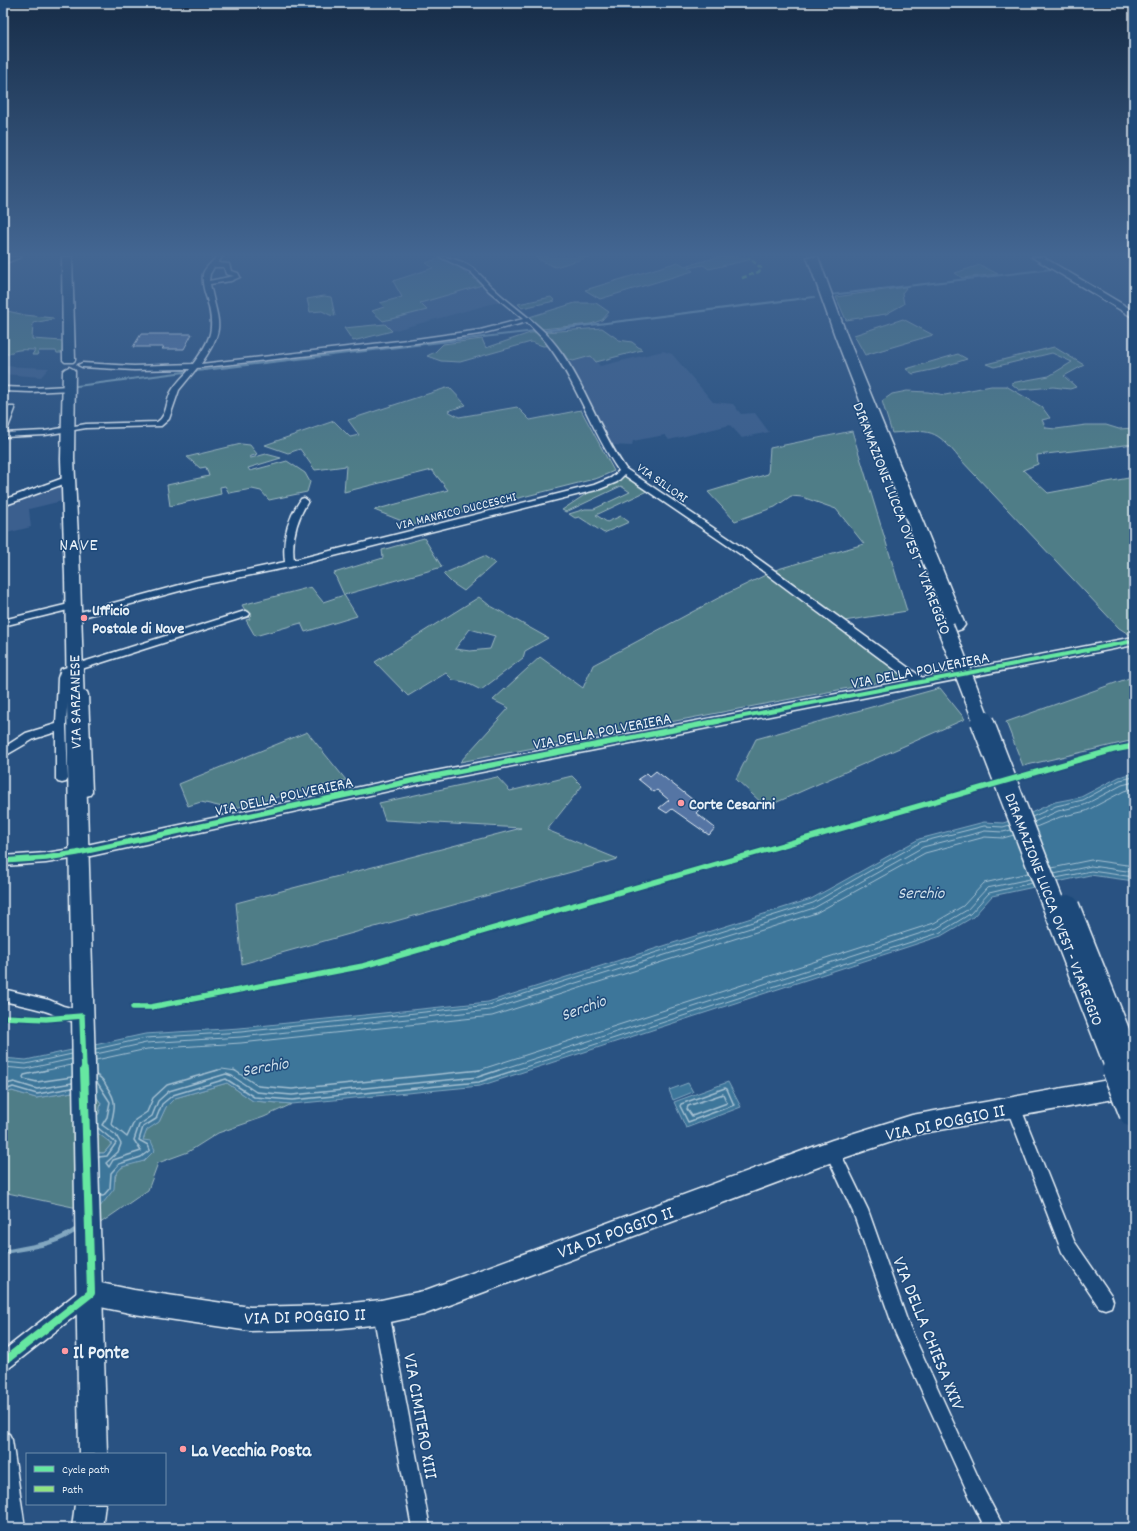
<svg xmlns="http://www.w3.org/2000/svg" width="1137" height="1531" viewBox="0 0 1137 1531" font-family="Dekko,sans-serif">
  <rect width="100%" height="100%" fill="#295282"/>
  <filter id="ink" filterUnits="userSpaceOnUse"><feTurbulence type="fractalNoise" baseFrequency=".025" numOctaves="2"/><feDisplacementMap in="SourceGraphic" scale="8" xChannelSelector="R" yChannelSelector="G"/><feConvolveMatrix kernelMatrix="1 2 1 2 8 2 1 2 1" color-interpolation-filters="sRGB"/></filter>
  <g filter="url(#ink)">
    <!-- built -->
    <g fill="#3a5f8e">
      <polygon points="487,283 506,300 392,331 383,322 426,310 419,303"/>
      <polygon points="663,351 672,354 713,402 733,404 741,414 755,413 769,432 742,438 730,425 669,440 665,435 633,441 632,446 610,445 568,363 592,356 600,366"/>
      <polygon points="3,366 49,368 41,377 3,374"/>
      <polygon points="63,483 62,501 29,509 31,527 3,534 3,514 10,502"/>
    </g>
    <!-- green -->
    <g fill="#4f7d87" stroke="#9cb7c0" fill-rule="evenodd">
      <polygon points="538,257 589,257 555,267 536,258"/>
      <polygon points="718,257 744,257 748,260 709,269 703,265 689,268 693,271 600,299 585,290 678,262 685,266"/>
      <polygon points="439,258 458,266 482,285 420,303 427,310 383,321 372,311 384,307 380,303 402,297 393,281 433,268 426,263"/>
      <polygon points="980,265 998,274 962,278 955,273"/>
      <polygon points="905,287 906,288 902,293 904,304 886,314 846,320 836,297"/>
      <polygon points="324,296 331,297 335,316 330,315 322,311 310,312 307,299"/>
      <polygon points="551,297 555,301 522,308 518,304"/>
      <polygon points="575,303 596,303 609,312 602,320 591,324 542,329 529,317"/>
      <path d="M3,310l22,5 28,3 1,1 -21,4 -1,16 31,2 -1,12h-5l-1,-2h-17l-2,4h-5l3,-5c-9,0 -19,-2 -26,4h-6z"/>
      <polygon points="903,319 933,335 865,355 854,335"/>
      <polygon points="385,324 392,331 353,341 344,328"/>
      <polygon points="602,328 619,340 632,342 642,350 596,362 591,356 573,361 568,359 557,345 543,346 531,342 460,362 441,361 427,356 435,352 443,344 482,339 486,348 530,333"/>
      <polygon points="1054,347 1084,365 1064,376 1076,387 1070,389 1053,387 1019,390 1011,383 1049,376 1072,362 1052,353 994,367 986,364"/>
      <polygon points="958,354 967,359 936,369 913,374 906,369"/>
      <path d="M991,386h15l36,21 8,11 -8,2 4,8 10,1 30,-4h20l13,4 15,-1v16l-97,11 1,9 -15,6 25,23 86,-16v158h-4l-11,-7 -159,-169c-25,-31 -29,-29 -68,-26l-10,-32 10,-7 15,-3 21,1 17,3z"/>
      <polygon points="449,387 466,405 448,411 459,417 517,407 530,420 581,410 614,471 598,478 412,525 374,510 448,490 432,470 344,492 346,466 315,470 300,449 288,453 265,445 334,421 350,437 359,435 348,420"/>
      <polygon points="852,431 907,611 844,621 917,675 460,762 509,708 493,700 540,657 583,688 593,665 724,595 778,569 864,544 836,509 802,497 791,496 775,507 735,521 708,492 768,474 770,448"/>
      <polygon points="241,444 250,445 257,454 249,457 251,458 266,454 281,458 248,468 250,471 287,461 305,473 310,482 307,492 269,500 261,491 252,489 229,493 225,486 220,487 221,494 170,506 167,485 209,476 206,467 200,468 187,457"/>
      <polygon points="625,476 647,491 596,515 607,522 621,516 629,522 604,533 579,517 575,518 569,514 585,509 594,509 630,492 621,486 566,512 562,510 586,494"/>
      <polygon points="424,538 442,567 344,595 357,616 305,632 301,623 255,636 246,620 250,619 242,605 311,587 323,602 344,595 334,573 383,558 382,550"/>
      <polygon points="484,556 495,563 464,591 452,583 443,574"/>
      <path d="M479,597l10,8 59,33 -23,13 -2,7 -42,32 -16,-8 -12,-2 -7,-7 -38,23 -33,-34zM470,629l25,7 -5,13 -20,2 -15,-2z"/>
      <polygon points="1132,677 1134,677 1134,740 1023,766 1006,722"/>
      <polygon points="940,688 965,719 766,807 736,779 756,739"/>
      <polygon points="307,732 346,780 231,809 201,802 188,806 179,784"/>
      <polygon points="572,776 582,786 547,830 618,859 242,964 236,903 521,828 385,820 379,803 497,777 510,791"/>
      <path d="M227,1083l26,18 39,3 -28,13 -46,16 -30,19 -30,11 -10,27 -49,34 -3,-12 -93,-20v-97l9,-4 24,7 55,-9 10,14 -2,11 -12,8 4,6 21,15 -8,10h-20l31,28c0,-16 16,-17 29,-20l-1,-21 4,-11 12,-7 7,-15 9,-9z"/>
    </g>
    <!-- water -->
    <g fill="#3e769a" stroke="#82a7c0">
      <polygon points="1134,773 1134,881 1090,875 992,896 973,917 941,936 480,1086 292,1104 253,1101 227,1083 175,1098 166,1107 159,1122 147,1130 143,1140 151,1141 155,1150 144,1161 122,1167 115,1175 114,1189 96,1212 83,1153 104,1153 112,1144 91,1128 87,1123 99,1114 101,1103 91,1089 36,1098 12,1091 3,1095 3,1058 26,1060 145,1034 240,1028 488,1002 811,899 919,839 984,822 1003,823 1022,817 1055,802 1081,797 1119,777"/>
      <polygon points="728,1082 741,1107 686,1128 674,1102"/>
      <polygon points="688,1083 693,1092 673,1100 669,1090"/>
    </g>
    <g fill="none" stroke-linecap="round" stroke-linejoin="round">
      <!-- shore-far1 -->
      <g stroke="#a4c0d2" stroke-width="1">
        <polyline points="1032,817 1056,806 1083,800 1120,780 1134,777"/>
        <polyline points="1034,822 1058,811 1084,805 1122,785 1134,782"/>
        <polyline points="1036,827 1060,817 1086,811 1124,791 1134,788"/>
        <polyline points="1052,868 1091,860 1134,866"/>
        <polyline points="1054,874 1091,866 1134,872"/>
        <polyline points="1056,878 1091,871 1134,877"/>
        <polyline points="96,1049 146,1038 241,1032 489,1005 813,903 921,842 984,826 1003,827 1010,825"/>
        <polyline points="96,1054 146,1043 241,1037 490,1010 814,908 923,847 985,831 1003,832 1011,830"/>
        <polyline points="96,1060 147,1049 241,1043 492,1016 816,913 925,853 985,837 1003,838 1014,835"/>
        <polyline points="3,1062 26,1064 72,1054"/>
        <polyline points="3,1067 26,1069 72,1059"/>
        <polyline points="43,1071 72,1065"/>
        <polyline points="215,1071 222,1069 236,1071"/>
        <polyline points="476,1071 934,923 963,906 984,883 1028,873"/>
        <polyline points="496,1071 937,928 967,910 987,888 1030,879"/>
        <polyline points="513,1071 939,933 970,914 989,893 1032,883"/>
      </g>
      <!-- shore -->
      <g stroke="#a4c0d2" stroke-width="1.5">
        <polyline points="47,1070 24,1075 23,1077 24,1079 37,1082 72,1077"/>
        <polyline points="234,1070 258,1086 292,1089 480,1070"/>
        <path d="M96,1075c6,3 8,6 11,12 10,14 8,20 4,37l16,13 8,-17 12,-8 6,-14 14,-13 51,-15"/>
        <polyline points="97,1082 110,1102 107,1117 102,1125 116,1135 121,1144 118,1152 106,1163 109,1167 113,1160 141,1151 134,1140 139,1125 152,1116 158,1101 169,1091 226,1074 232,1076 256,1092 292,1095 478,1077 499,1070"/>
        <polyline points="3,1085 14,1082 37,1089 72,1083"/>
        <polygon points="725,1088 727,1089 734,1105 688,1122 680,1106 681,1104"/>
        <polyline points="3,1091 13,1087 37,1094 72,1088"/>
        <polygon points="723,1094 727,1103 692,1116 687,1109 688,1106"/>
        <polyline points="98,1128 116,1143 107,1156 99,1157"/>
        <polyline points="100,1193 101,1196 103,1196 110,1188 111,1173 119,1164 141,1157 150,1150 148,1145 139,1140 143,1127 156,1119 162,1104 173,1095 226,1079 254,1097 292,1100 479,1082 516,1070"/>
      </g>
      <!-- stream-far1 -->
      <g stroke="#82a7c0" stroke-width="2">
        <polyline points="1031,257 1059,273"/>
        <polyline points="830,295 1052,269"/>
        <polyline points="1108,302 1134,317"/>
        <polyline points="542,331 814,297"/>
        <polyline points="196,371 535,331"/>
        <polyline points="77,386 185,372"/>
      </g>
      <!-- stream -->
      <path stroke="#82a7c0" stroke-width="4.5" d="M3,1252c27,-5 53,-7 75,-24"/>
    </g>
    <!-- building -->
    <g fill="#5575a4" stroke="#e8f1f8">
      <polygon points="141,334 192,334 184,349 162,349 164,347 133,347"/>
      <polygon points="656,771 702,807 696,813 715,828 709,835 672,809 667,813 659,808 669,800 657,790 654,792 638,779 647,773 650,776"/>
    </g>
    <g fill="none" stroke-linecap="round" stroke-linejoin="round">
      <defs>
        <g id="minor">
          <polygon points="11,257 21,257 3,264 3,260"/>
          <path d="M216,257h6l-4,6 11,1 2,7 7,2 2,4 -9,4 -21,3c8,40 17,42 -9,80l215,-25 64,-9 43,-11 -34,-28 -18,-19 -31,-15c11,0 28,6 36,14 6,5 11,12 17,17 19,18 40,31 57,50 33,38 47,90 76,131l120,81 178,129 1,3 -1,3h-8l-176,-131 -116,-79 -7,7 -17,7 -310,78 -92,19 -126,34 -3,-1 -2,-2 2,-2 129,-35 87,-18c-3,-23 3,-44 16,-63l3,-1 4,3c-11,18 -17,38 -14,59l300,-75 17,-7 8,-7c-28,-41 -43,-90 -73,-129 -6,-7 -13,-13 -19,-20l-47,12 -64,9 -219,25 -18,22 -10,29 -8,7 -75,2 -41,7 -42,2v-4l42,-2 41,-7 71,-2c10,-6 9,-19 13,-28 5,-10 13,-17 20,-25l-56,1 -52,-3 -4,-2 4,-2 52,3 59,-2c19,-26 22,-35 14,-65 -3,-8 -5,-17 -4,-25 2,-7 9,-11 13,-17zM214,267h10l2,7 8,2 -25,5 1,-7z"/>
          <polygon points="68,386 72,388 71,390 31,392 3,391 3,387 31,388"/>
          <polygon points="8,407 14,407 15,409 7,430 3,432 3,420"/>
          <polygon points="66,477 72,477 73,479 72,481 3,506 3,500"/>
          <polygon points="73,603 76,604 78,606 76,608 3,626 3,620"/>
          <polygon points="245,611 248,612 250,614 248,616 69,673 66,726 68,779 66,782 62,783 58,782 56,779 56,732 34,739 3,757 3,748 26,733 56,724 58,678 61,669"/>
          <polygon points="83,691 87,692 88,695 92,792 90,795 86,796 82,795 80,792 78,695 79,692"/>
          <polygon points="77,848 81,850 83,853 81,856 77,858 46,863 3,866 3,856 46,853"/>
          <path d="M3,989l46,11 14,6 24,6 2,4 -2,4c-14,6 -29,-5 -42,-9 -13,-4 -28,-7 -42,-10z"/>
          <polygon points="1013,1099 1018,1101 1074,1241 1111,1295 1113,1301 1111,1307 1105,1309 1099,1307 1062,1252 1006,1106 1008,1101"/>
          <polygon points="832,1144 837,1146 868,1210 908,1323 984,1490 1004,1528 985,1528 972,1502 895,1332 853,1212 825,1151 827,1146"/>
          <polygon points="89,1286 95,1288 97,1294 95,1300 9,1368 3,1370 3,1351 83,1288"/>
          <polygon points="381,1304 387,1306 389,1312 430,1528 412,1528 373,1312 375,1306"/>
          <polygon points="3,1431 9,1434 12,1440 25,1528 7,1528 3,1501"/>
        </g>
        <polygon id="tertiary" points="1134,637 1134,645 425,783 77,859 72,857 69,853 72,849 77,847 425,773"/>
        <g id="secondary">
          <polygon points="1032,257 1043,257 1134,311 1134,318"/>
          <polygon points="1131,1076 1134,1077 1134,1095 1131,1096 912,1135 832,1162 423,1315 381,1324 332,1329 250,1331 134,1314 91,1305 83,1301 79,1293 83,1285 91,1281 134,1290 250,1307 332,1305 381,1300 423,1291 832,1140 912,1115"/>
        </g>
        <g id="primary">
          <polygon points="62,257 72,257 75,360 73,362 65,362 63,360"/>
          <polygon points="69,367 73,369 75,371 74,459 80,576 107,1454 79,1454 65,576 61,459 63,371 65,369"/>
          <polygon points="75,1504 105,1504 102,1528 72,1528"/>
        </g>
        <polygon id="motorway" points="807,257 818,257 847,336 965,625 962,629 956,631 950,629 947,625 835,336"/>
      </defs>
      <!-- minor casing -->
      <use href="#minor" stroke="#e8f1f8" stroke-width="3"/>
      <!-- tertiary casing -->
      <use href="#tertiary" stroke="#e8f1f8" stroke-width="3"/>
      <!-- secondary casing -->
      <use href="#secondary" stroke="#e8f1f8" stroke-width="3"/>
      <!-- primary casing -->
      <use href="#primary" stroke="#e8f1f8" stroke-width="3"/>
      <!-- motorway casing -->
      <use href="#motorway" stroke="#e8f1f8" stroke-width="3"/>
      <!-- minor -->
      <use href="#minor" fill="#1f4a7a" fill-rule="evenodd"/>
      <!-- tertiary -->
      <use href="#tertiary" fill="#1f4a7a" fill-rule="evenodd"/>
      <!-- secondary -->
      <use href="#secondary" fill="#1f4a7a" fill-rule="evenodd"/>
      <!-- primary -->
      <use href="#primary" fill="#1f4a7a" fill-rule="evenodd"/>
      <!-- motorway -->
      <use href="#motorway" fill="#1f4a7a" fill-rule="evenodd"/>
      <defs>
        <polyline id="motorway-bridge-far2" points="945,626 982,722"/>
        <g id="motorway-bridge-far1">
          <polyline points="982,721 1118,1071"/>
          <polyline points="1068,906 1134,1071"/>
        </g>
        <polyline id="motorway-bridge" points="1117,1070 1134,1113"/>
      </defs>
      <!-- motorway-bridge-far2 casing -->
      <use href="#motorway-bridge-far2" stroke="#e8f1f8" stroke-width="19" stroke-linecap="butt"/>
      <!-- motorway-bridge-far1 casing -->
      <use href="#motorway-bridge-far1" stroke="#e8f1f8" stroke-width="25" stroke-linecap="butt"/>
      <!-- motorway-bridge casing -->
      <use href="#motorway-bridge" stroke="#e8f1f8" stroke-width="32" stroke-linecap="butt"/>
      <!-- motorway-bridge-far2 -->
      <use href="#motorway-bridge-far2" stroke="#1f4a7a" stroke-width="16"/>
      <!-- motorway-bridge-far1 -->
      <use href="#motorway-bridge-far1" stroke="#1f4a7a" stroke-width="22"/>
      <!-- motorway-bridge -->
      <use href="#motorway-bridge" stroke="#1f4a7a" stroke-width="29"/>
      <!-- quiet -->
      <polyline stroke="#91e382" stroke-width="2.5" stroke-dasharray="5 2.5" stroke-linecap="butt" points="742,278 761,271 761,268 748,257"/>
      <defs>
        <polyline id="cycleway-far2" points="713,722 1134,641"/>
        <g id="cycleway-far1">
          <polyline points="3,861 46,858 77,853 425,778 719,721"/>
          <polyline points="133,1007 151,1007 363,966 1113,750 1134,746"/>
          <polyline points="3,1017 46,1019 82,1016 84,1071"/>
        </g>
        <polyline id="cycleway" points="3,1362 91,1293 84,1070"/>
      </defs>
      <!-- cycleway-far2 casing -->
      <use href="#cycleway-far2" stroke="#1f4a7a" stroke-width="6"/>
      <!-- cycleway-far1 casing -->
      <use href="#cycleway-far1" stroke="#1f4a7a" stroke-width="8"/>
      <!-- cycleway casing -->
      <use href="#cycleway" stroke="#1f4a7a" stroke-width="10"/>
      <!-- cycleway-far2 -->
      <use href="#cycleway-far2" stroke="#66e7a1" stroke-width="4"/>
      <!-- cycleway-far1 -->
      <use href="#cycleway-far1" stroke="#66e7a1" stroke-width="5.5"/>
      <!-- cycleway -->
      <use href="#cycleway" stroke="#66e7a1" stroke-width="8"/>
    </g>
  </g>
  <!-- sky -->
  <linearGradient id="sky" x2="0" y2="1"><stop stop-color="#172d48"/><stop offset="0.54" stop-color="#436692"/><stop offset="1" stop-color="#436692" stop-opacity="0"/></linearGradient>
  <rect width="1137" height="472" fill="url(#sky)"/>
  <!-- markers -->
  <g fill="#ff9aa2" stroke="#1f4a7a" stroke-width="1.5">
    <circle cx="84" cy="618" r="4"/>
    <circle cx="681" cy="803" r="4"/>
    <circle cx="65" cy="1351" r="4"/>
    <circle cx="183" cy="1449" r="4"/>
  </g>
  <g text-anchor="middle" stroke-width="3" stroke-linejoin="round" paint-order="stroke">
    <!-- far-street labels -->
    <g font-size="13" fill="#e8f1f8" stroke="#1f4a7a">
      <text transform="translate(663 482) rotate(35)" y="5">VIA SILLORI</text>
      <text transform="translate(456 510) rotate(-14)" y="5">VIA MANRICO DUCCESCHI</text>
    </g>
    <!-- street labels -->
    <g font-size="16" fill="#e8f1f8" stroke="#1f4a7a">
      <text transform="translate(903 518) rotate(69)" y="6">DIRAMAZIONE LUCCA OVEST - VIAREGGIO</text>
      <text transform="translate(920 669) rotate(-11)" y="6">VIA DELLA POLVERIERA</text>
      <text transform="translate(74 702) rotate(-91)" y="6">VIA SARZANESE</text>
      <text transform="translate(602 730) rotate(-11)" y="6">VIA DELLA POLVERIERA</text>
      <text transform="translate(284 795) rotate(-12)" y="6">VIA DELLA POLVERIERA</text>
      <text transform="translate(1055 909) rotate(69)" y="6">DIRAMAZIONE LUCCA OVEST - VIAREGGIO</text>
    </g>
    <!-- poi labels -->
    <g font-size="16" font-weight="bold" fill="#e8f1f8" stroke="#1f4a7a" text-anchor="start">
      <text x="92" y="615">Ufficio<tspan x="92" dy="18">Postale di Nave</tspan></text>
      <text x="689" y="809">Corte Cesarini</text>
    </g>
    <!-- water labels -->
    <g font-size="17" font-style="italic" fill="#cedfea" stroke="#1f4a7a">
      <text x="921" y="898">Serchio</text>
      <text transform="translate(583 1007) rotate(-20)" y="6">Serchio</text>
      <text transform="translate(265 1066) rotate(-10)" y="6">Serchio</text>
    </g>
    <!-- quarter labels -->
    <g font-size="18" letter-spacing="1" fill="#e8f1f8" stroke="#1f4a7a">
      <text x="79" y="550">NAVE</text>
    </g>
    <!-- near-street labels -->
    <g font-size="19" fill="#e8f1f8" stroke="#1f4a7a">
      <text transform="translate(945 1121) rotate(-12)" y="7">VIA DI POGGIO II</text>
      <text transform="translate(615 1231) rotate(-20)" y="7">VIA DI POGGIO II</text>
      <text transform="translate(305 1315) rotate(-2)" y="7">VIA DI POGGIO II</text>
      <text transform="translate(930 1333) rotate(68)" y="7">VIA DELLA CHIESA XXIV</text>
      <text transform="translate(422 1416) rotate(80)" y="7">VIA CIMITERO XIII</text>
    </g>
    <!-- near-poi labels -->
    <g font-size="19" font-weight="bold" fill="#e8f1f8" stroke="#1f4a7a" text-anchor="start">
      <text x="73" y="1358">Il Ponte</text>
      <text x="191" y="1456">La Vecchia Posta</text>
    </g>
  </g>
  <!-- margin -->
  <rect width="1137" height="1531" fill="none" stroke="#1f4a7a" stroke-width="16"/>
  <rect x="8" y="8" width="1121" height="1515" fill="none" stroke="#e8f1f8" stroke-width="1.5" filter="url(#ink)"/>
  <!-- legend -->
  <rect x="26" y="1453" width="140" height="52" fill="#1f4a7a" stroke="#6f8dac"/>
  <rect x="34" y="1466" width="20" height="6" fill="#66e7a1" stroke="#6f8dac"/>
  <text x="62" y="1473" font-size="12" fill="#e8f1f8">Cycle path</text>
  <rect x="34" y="1486" width="20" height="6" fill="#91e382" stroke="#6f8dac"/>
  <text x="62" y="1493" font-size="12" fill="#e8f1f8">Path</text>
</svg>
